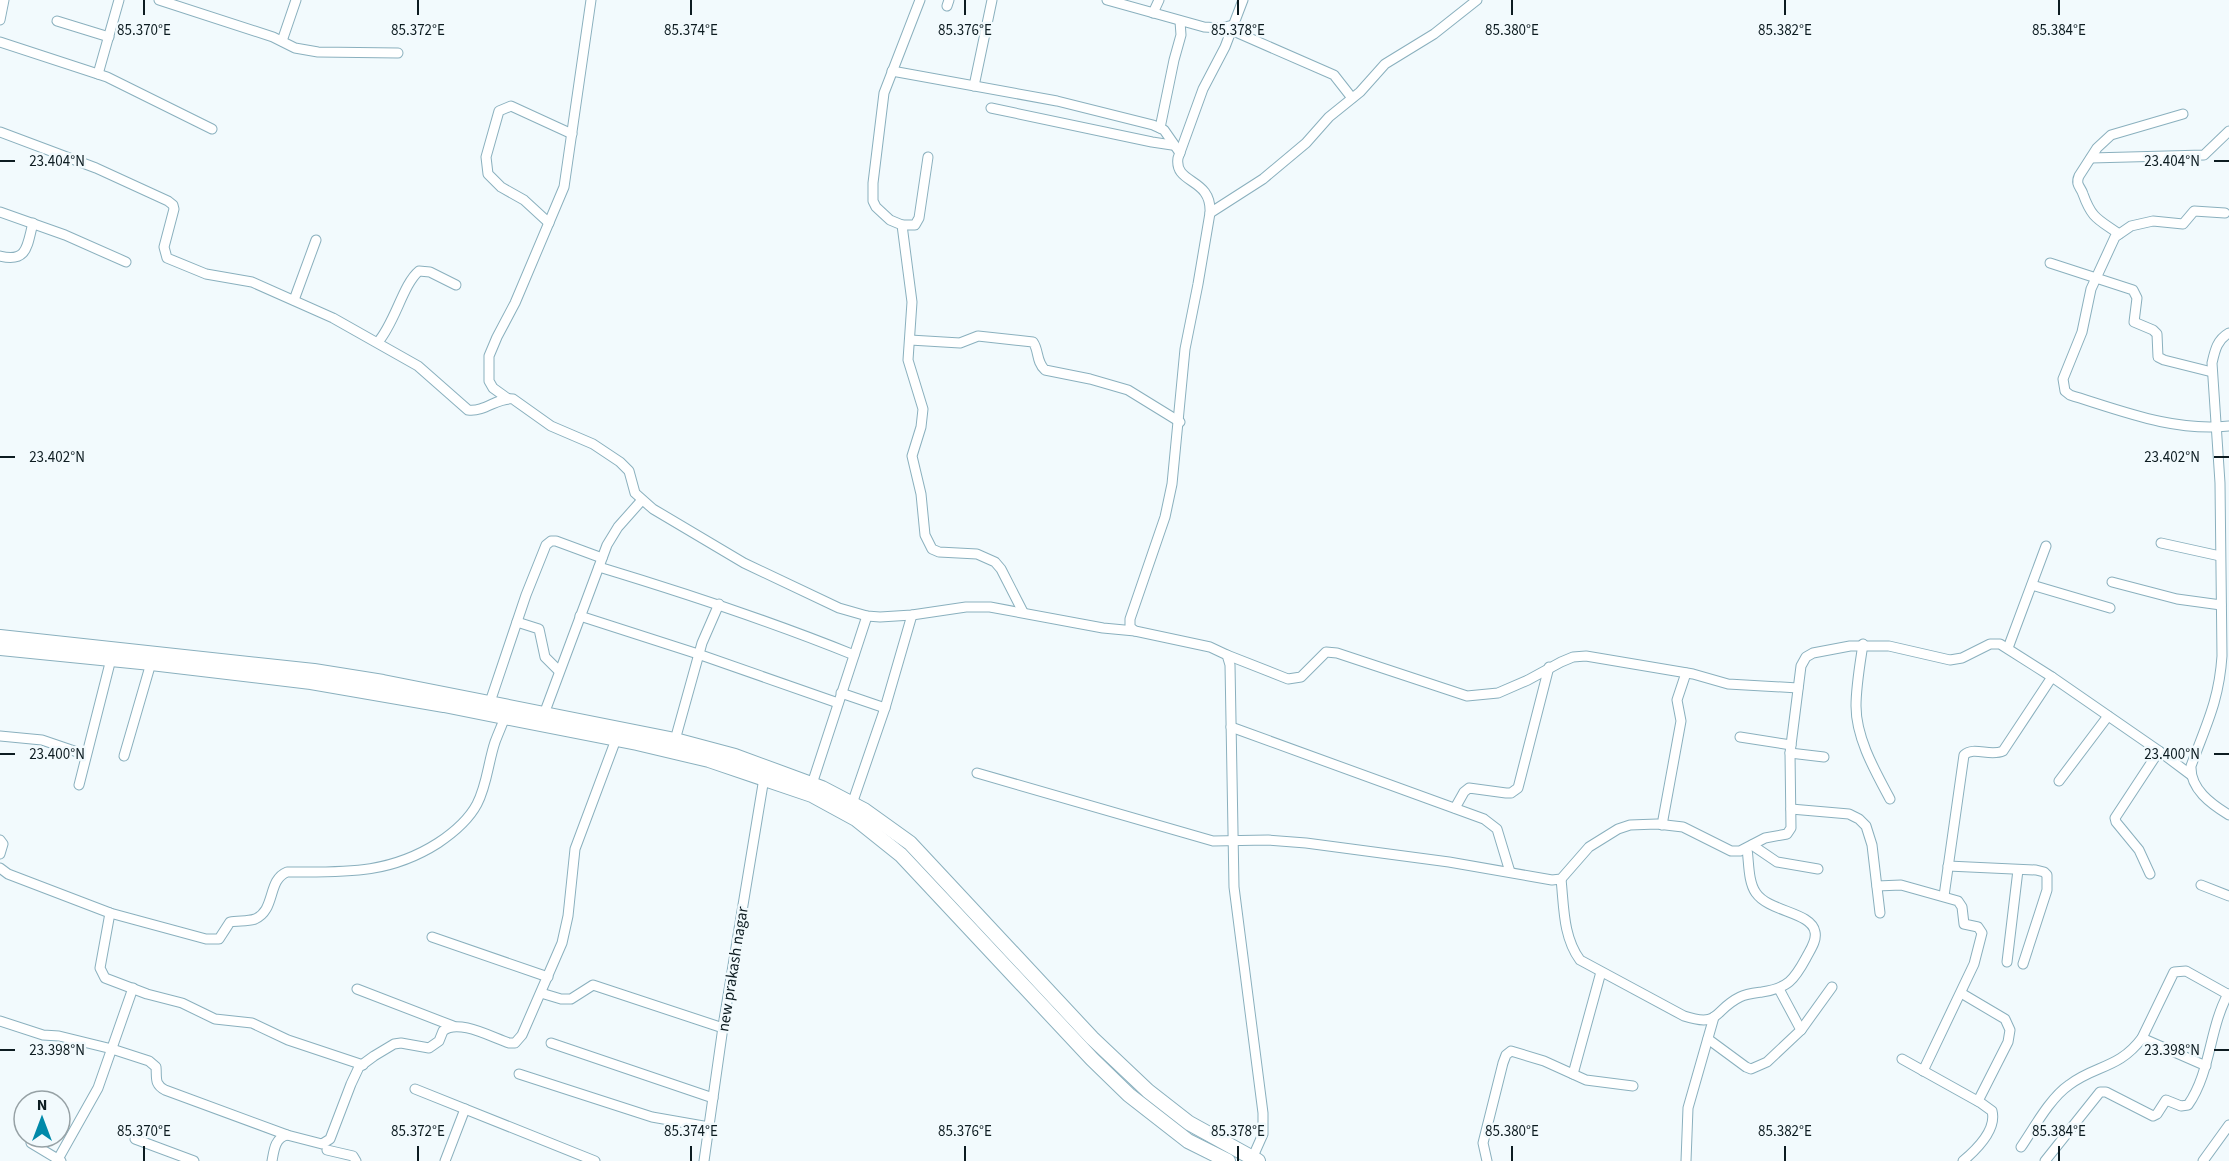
<svg xmlns="http://www.w3.org/2000/svg" width="2229" height="1161" viewBox="0 0 2229 1161" font-family="'Source Sans 3',sans-serif">
  <rect width="100%" height="100%" fill="#f2fafd"/>
  <g fill="none" stroke-linecap="round" stroke-linejoin="round">
    <defs>
      <g id="street">
        <polyline points="159,0 273,37 295,48 318,52 398,53"/>
        <polyline points="920,0 884,93 873,183 873,201 876,207 890,220 902,225 912,302 908,360 923,409 921,427 912,456 921,494 925,535 932,549 939,552 977,554 995,562 1001,569 1023,612"/>
        <polyline points="1107,0 1204,27 1221,28 1233,25"/>
        <path d="M1243,0l-18,47 -22,42 -25,69c-4,27 34,19 32,55l-12,71 -13,65 -13,135 -7,33 -35,102v8l5,4 75,16 17,8 3,10 4,222 29,226v21l-12,27"/>
        <polyline points="947,6 949,0"/>
        <polyline points="1153,13 1159,0"/>
        <polyline points="0,20 4,0"/>
        <polyline points="57,21 109,37"/>
        <polyline points="1231,30 1334,75 1352,98"/>
        <polyline points="282,41 296,0"/>
        <polyline points="0,42 107,77 212,129"/>
        <polyline points="892,71 1057,101 1153,125 1164,130 1180,153"/>
        <polyline points="98,74 119,0"/>
        <polyline points="974,86 992,0"/>
        <polyline points="991,108 1152,142 1172,145"/>
        <polyline points="1160,128 1174,60 1181,35 1180,21"/>
        <path d="M0,132l96,36 72,33 5,4 1,4 -10,38 3,11 39,16 46,8 81,36 85,48 50,44c18,2 29,-13 45,-11l38,27 42,18 27,18 9,9 6,22 18,16 91,54 95,45 28,8 13,1 32,-2 54,-8h24l113,21 32,3"/>
        <polyline points="2091,158 2204,155 2229,131"/>
        <polyline points="0,212 65,235 126,262"/>
        <polyline points="1210,213 1263,179 1306,143 1329,117 1360,92 1385,64 1434,34 1477,0"/>
        <path d="M2225,213l-31,-2 -11,13 -30,-3 -22,5 -16,11 -24,52 -9,43 -19,47 2,12 5,4c52,16 104,37 159,31"/>
        <polyline points="549,223 524,200 501,187 488,174 486,157 499,111 511,106 572,134"/>
        <polyline points="902,225 915,225 919,218 928,157"/>
        <path d="M2119,234c-21,-15 -27,-15 -36,-40 -2,-7 -8,-9 -4,-18l18,-28 14,-13 72,-21"/>
        <path d="M0,256c28,7 27,-11 33,-33"/>
        <polyline points="2050,263 2133,290 2137,298 2134,322 2153,330 2157,334 2158,357 2164,360 2212,372"/>
        <polyline points="294,300 316,240"/>
        <path d="M2229,333c-12,7 -14,17 -17,30l8,120 2,173c-3,45 -16,69 -31,110 -1,23 20,38 38,49"/>
        <path d="M910,340l50,3 18,-7 55,6c6,8 3,20 12,28l45,9 38,11 52,32"/>
        <path d="M378,342c17,-19 25,-58 41,-71l11,1 26,13"/>
        <polyline points="507,398 493,388 489,381 489,356 497,337 515,303 564,187 591,0"/>
        <polyline points="2161,543 2220,556"/>
        <path d="M599,567c86,26 171,54 255,88"/>
        <polyline points="2112,582 2177,599 2221,605"/>
        <polyline points="2032,585 2110,608"/>
        <polyline points="580,616 698,654 838,703"/>
        <polyline points="517,622 539,629 545,657 559,671"/>
        <path d="M1863,644c-3,20 -7,42 -7,62 0,32 19,65 34,93"/>
        <polyline points="2008,648 2046,546"/>
        <polyline points="1227,655 1288,679 1301,677 1326,652 1337,653 1467,696 1498,693 1528,680 1561,662 1573,657 1586,656 1693,674 1728,684 1798,688"/>
        <polyline points="841,693 885,708"/>
        <polyline points="490,702 526,595 546,545 551,541 556,541 602,558"/>
        <polyline points="544,714 607,545 618,527 642,500"/>
        <polyline points="1231,727 1484,819 1497,829 1510,872"/>
        <polyline points="0,736 42,740 86,755"/>
        <polyline points="1740,737 1791,745"/>
        <polyline points="675,740 702,643 719,604"/>
        <polyline points="1790,753 1824,757"/>
        <polyline points="124,756 151,663"/>
        <polyline points="977,773 1213,841 1268,840 1306,843 1449,862 1552,880 1561,879 1589,847 1618,829 1630,825 1657,824 1683,827 1731,851 1740,851 1765,838 1787,834 1791,828 1790,753 1801,666 1806,657 1813,653 1850,646 1889,646 1950,660 1962,658 1990,644 2000,644 2052,677 2159,751 2191,775"/>
        <polyline points="2059,781 2108,716"/>
        <polyline points="812,784 867,616"/>
        <polyline points="79,785 111,659"/>
        <polyline points="852,804 885,708 912,615"/>
        <polyline points="1455,808 1464,792 1469,788 1506,793 1511,793 1518,788 1549,667"/>
        <polyline points="1791,809 1849,814 1859,819 1866,826 1872,845 1880,913"/>
        <polyline points="1662,825 1681,721 1677,700 1686,673"/>
        <polyline points="0,840 3,844 0,854"/>
        <polyline points="1752,845 1777,862 1818,869"/>
        <polyline points="1948,866 2036,870 2044,872 2047,875 2047,890 2023,964"/>
        <path d="M0,868l8,6 102,39 96,26h13l11,-17c8,-2 17,0 25,-3 21,-9 12,-39 32,-47 56,0 101,3 151,-29 15,-10 30,-22 39,-39 10,-19 11,-41 18,-62 3,-8 7,-17 10,-25"/>
        <polyline points="2150,874 2139,850 2116,822 2115,818 2159,751"/>
        <path d="M1561,879c3,28 2,58 19,81l104,56c37,12 29,-6 56,-19 6,-3 15,-4 22,-5 26,-4 32,-12 44,-34 4,-8 11,-17 9,-26 -3,-20 -46,-20 -59,-39 -8,-11 -7,-31 -9,-44"/>
        <polyline points="2201,885 2229,896"/>
        <polyline points="1877,886 1901,885 1958,901 1962,907 1964,924 1978,927 1982,933 1974,964 1923,1071"/>
        <path d="M1944,896l20,-141c10,-9 26,2 39,-4l49,-74"/>
        <polyline points="110,913 100,968 105,978 147,994 182,1003 215,1019 252,1023 288,1040 363,1065"/>
        <polyline points="432,937 548,977"/>
        <polyline points="2007,962 2018,870"/>
        <polyline points="357,989 453,1026"/>
        <polyline points="541,993 561,999 571,999 593,985 723,1028"/>
        <polyline points="1961,993 2005,1019 2010,1030 2008,1042 1978,1101"/>
        <path d="M0,1021l43,14 16,1 53,13 37,12 7,6c1,11 -2,17 9,23l122,45"/>
        <polyline points="1801,1030 1832,987"/>
        <polyline points="2142,1038 2206,1066"/>
        <polyline points="1708,1039 1746,1067 1751,1069 1767,1062 1801,1030 1779,989"/>
        <polyline points="551,1043 713,1098"/>
        <path d="M1902,1059l79,44 11,8c5,19 -16,39 -29,50"/>
        <polyline points="519,1074 652,1117 709,1127"/>
        <polyline points="1573,1074 1601,972"/>
        <polyline points="415,1089 595,1161"/>
        <polyline points="135,1139 194,1161"/>
        <polyline points="31,1143 61,1161"/>
        <path d="M2021,1147c13,-19 29,-49 48,-62 26,-20 50,-16 73,-47l32,-66 12,-1 43,24"/>
        <polyline points="327,1150 353,1156 356,1161"/>
        <polyline points="57,1161 98,1088 133,988"/>
        <path d="M272,1161c2,-11 3,-23 15,-26l35,9 8,-5 21,-55 8,-17 15,-11 20,-12 7,-1 28,5 10,-7 4,-10c15,-13 50,7 66,12h6l7,-8 40,-92 6,-27 7,-67 43,-115"/>
        <polyline points="445,1161 465,1109"/>
        <polyline points="704,1161 724,1020 764,778"/>
        <polyline points="1487,1161 1483,1143 1503,1063 1506,1055 1511,1051 1544,1061 1586,1080 1633,1086"/>
        <polyline points="1686,1161 1688,1108 1714,1017"/>
        <path d="M2045,1161l55,-69h6l47,24 4,-2 9,-14 15,6 7,-1c23,-33 21,-76 40,-111"/>
        <polyline points="2203,1161 2229,1125"/>
      </g>
      <g id="secondary">
        <polyline points="0,637 314,671 383,682 675,740 735,756 822,788 864,810 910,843 1092,1038 1148,1091 1189,1123 1258,1161"/>
        <polyline points="0,648 151,663 311,682 444,705 637,743 709,760 812,795 856,819 901,855 1092,1059 1129,1095 1188,1141 1228,1161"/>
      </g>
    </defs>
    <!-- street casing -->
    <use href="#street" stroke="#8ab0be" stroke-width="11"/>
    <!-- secondary casing -->
    <use href="#secondary" stroke="#8ab0be" stroke-width="16"/>
    <!-- street -->
    <use href="#street" stroke="#fff" stroke-width="9"/>
    <!-- secondary -->
    <use href="#secondary" stroke="#fff" stroke-width="14"/>
  </g>
  <!-- ticks -->
  <path fill="none" stroke="#0d1c21" stroke-width="2" d="M144,0v15M418,0v15M691,0v15M965,0v15M1238,0v15M1512,0v15M1785,0v15M2059,0v15M0,161h15M2214,161h15M0,457h15M2214,457h15M0,754h15M2214,754h15M0,1050h15M2214,1050h15M144,1146v15M418,1146v15M691,1146v15M965,1146v15M1238,1146v15M1512,1146v15M1785,1146v15M2059,1146v15"/>
  <g text-anchor="middle" stroke-width="5" stroke-linejoin="round" paint-order="stroke">
    <!-- street labels -->
    <g font-size="16" fill="#0d1c21" stroke="#f2fafd">
      <text transform="translate(732 969) rotate(-81)" y="6">new prakash nagar</text>
    </g>
  </g>
  <g font-size="15" text-anchor="middle" fill="#0d1c21" stroke="#f2fafd" stroke-width="5" stroke-linejoin="round" paint-order="stroke">
    <text x="144" y="35">85.370°E</text>
    <text x="418" y="35">85.372°E</text>
    <text x="691" y="35">85.374°E</text>
    <text x="965" y="35">85.376°E</text>
    <text x="1238" y="35">85.378°E</text>
    <text x="1512" y="35">85.380°E</text>
    <text x="1785" y="35">85.382°E</text>
    <text x="2059" y="35">85.384°E</text>
    <text x="57" y="166">23.404°N</text>
    <text x="2172" y="166">23.404°N</text>
    <text x="57" y="462">23.402°N</text>
    <text x="2172" y="462">23.402°N</text>
    <text x="57" y="759">23.400°N</text>
    <text x="2172" y="759">23.400°N</text>
    <text x="57" y="1055">23.398°N</text>
    <text x="2172" y="1055">23.398°N</text>
    <text x="144" y="1136">85.370°E</text>
    <text x="418" y="1136">85.372°E</text>
    <text x="691" y="1136">85.374°E</text>
    <text x="965" y="1136">85.376°E</text>
    <text x="1238" y="1136">85.378°E</text>
    <text x="1512" y="1136">85.380°E</text>
    <text x="1785" y="1136">85.382°E</text>
    <text x="2059" y="1136">85.384°E</text>
  </g>
  <!-- north arrow -->
  <g transform="translate(42 1119)"><circle r="28" fill="#f2fafd" stroke="#96a1a5" stroke-width="1.5"/>
  <path d="M0-4.5L10 22L0 15L-10 22Z" fill="#0089a9"/>
  <text y="-9" font-size="16" font-weight="bold" text-anchor="middle" fill="#0d1c21">N</text>
  </g>
</svg>
